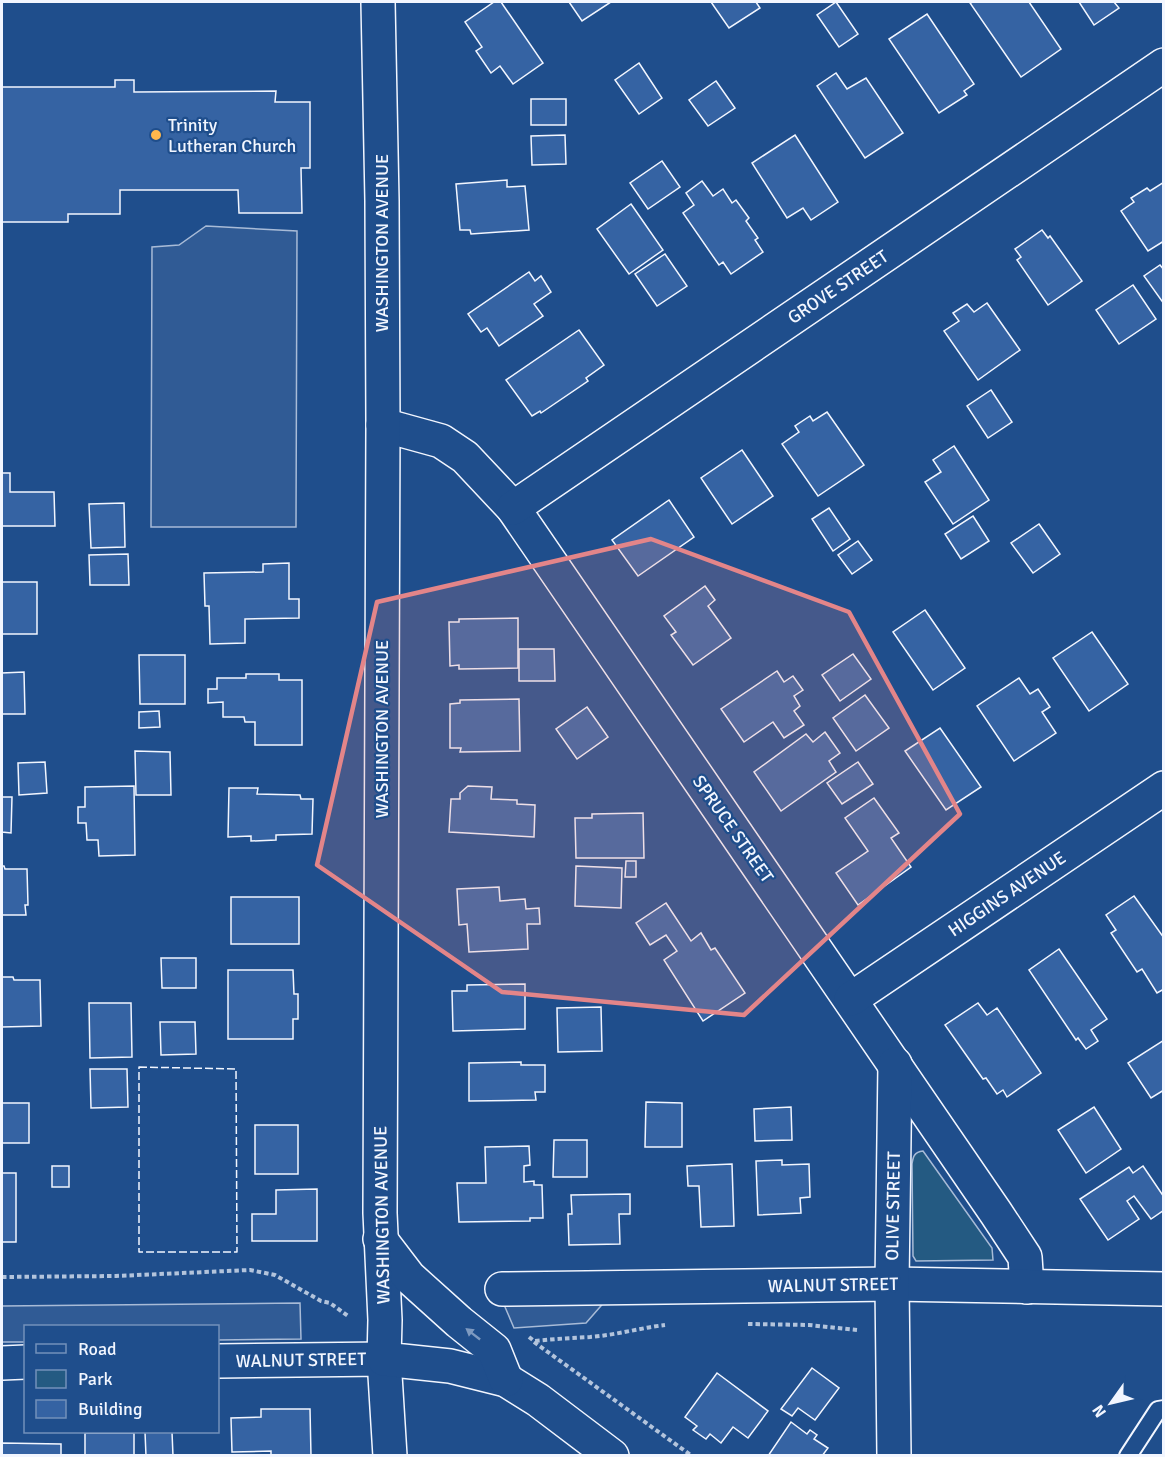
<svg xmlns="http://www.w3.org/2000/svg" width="1165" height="1457" viewBox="0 0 1165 1457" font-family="Signika,sans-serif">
  <rect width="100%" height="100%" fill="#1f4e8c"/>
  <!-- green -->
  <path fill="#245a82" stroke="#a8bbd7" stroke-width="1.5" d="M923,1151l69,97 1,12 -77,1 -3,-5 -1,-92c1,-7 2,-12 11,-13z"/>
  <!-- parking -->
  <g fill="#305b95" stroke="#a8bbd7" stroke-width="1.5">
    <polygon points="206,226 297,231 296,527 151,527 152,247 179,245"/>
    <polygon points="607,1299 586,1323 514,1328 502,1300"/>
    <polygon points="300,1303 301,1339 218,1340 218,1326 26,1326 25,1342 2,1342 2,1306"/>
  </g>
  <!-- building -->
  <g fill="#3563a3" stroke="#f2f6ff" stroke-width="1.5">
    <polygon points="494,2 501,2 543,63 513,84 500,66 491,73 476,51 482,47 465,22"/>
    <polygon points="569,2 611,2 582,21"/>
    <polygon points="711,2 756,2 760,8 729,28"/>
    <polygon points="836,2 858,34 839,47 817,15"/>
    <polygon points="973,2 1029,2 1061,49 1021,77 970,3"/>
    <polygon points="1079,2 1114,2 1119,8 1094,25"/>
    <polygon points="927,14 974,84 964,91 967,95 939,113 889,39"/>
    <polygon points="639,63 662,98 639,114 615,80"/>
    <polygon points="836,73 847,89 866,78 903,133 865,158 817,86"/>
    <polygon points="115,80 134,80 134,92 276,91 275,102 310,102 310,168 301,168 302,213 239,213 238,190 120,190 120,214 68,214 68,222 2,222 2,87 115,87"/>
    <polygon points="716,81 735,108 708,126 689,100"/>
    <rect x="531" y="99" width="35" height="26"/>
    <polygon points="565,135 566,164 532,165 531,136"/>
    <polygon points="795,135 838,202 811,220 803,208 787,218 752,163"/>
    <polygon points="662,161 680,187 648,209 630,183"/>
    <polygon points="507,180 507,187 525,186 529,230 471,234 470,230 460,230 456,184"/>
    <polygon points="702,181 713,196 723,189 732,203 736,200 749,218 746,221 758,238 755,240 763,252 731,274 723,262 719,265 683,213 694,205 686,193"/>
    <polygon points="1164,182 1164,241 1148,251 1121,211 1134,202 1131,198 1147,188 1150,191"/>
    <polygon points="631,204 663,250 629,274 597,229"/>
    <polygon points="1042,230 1048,238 1050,236 1082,281 1048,305 1017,260 1021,257 1015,249"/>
    <polygon points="665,254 687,286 657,306 635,274"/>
    <polygon points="1160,265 1164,270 1164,304 1144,276"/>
    <polygon points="529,272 535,281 541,276 551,292 534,304 543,316 499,346 487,328 481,332 468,314"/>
    <polygon points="1133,285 1156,319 1119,344 1096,310"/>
    <polygon points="987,303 1020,350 978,380 944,331 959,321 953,313 967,304 974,312"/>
    <polygon points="579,330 604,365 586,378 588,381 541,413 540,411 532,416 506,380"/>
    <polygon points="991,390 1012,422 988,438 967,406"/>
    <polygon points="827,412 864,465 818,496 782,444 799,432 795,426 810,416 813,421"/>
    <polygon points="954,446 989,500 953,524 925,482 941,472 933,460"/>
    <polygon points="742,450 773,496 732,524 701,478"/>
    <polygon points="2,473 10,473 10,492 54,492 55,526 2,526"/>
    <polygon points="669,500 694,537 638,576 612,540"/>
    <polygon points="124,503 125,547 91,548 89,504"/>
    <polygon points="829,508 850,539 833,551 812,519"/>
    <polygon points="973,516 989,541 961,559 945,534"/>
    <polygon points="1039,524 1060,554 1033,573 1011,543"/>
    <polygon points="858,541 872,560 852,574 838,555"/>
    <polygon points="128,554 129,585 90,585 89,555"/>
    <polygon points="289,563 289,599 299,599 299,618 245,619 245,643 210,644 209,606 205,606 204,573 263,572 263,564"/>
    <rect x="2" y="582" width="35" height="52"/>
    <polygon points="705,586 715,600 708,606 731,638 693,665 671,635 676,632 664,616"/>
    <polygon points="925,610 965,668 933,690 893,632"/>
    <polygon points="518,618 518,668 459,669 459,665 450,666 449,622 459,622 459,619"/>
    <polygon points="1092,632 1128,684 1089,711 1053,658"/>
    <polygon points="519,649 554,649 555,681 519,681"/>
    <polygon points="853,654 871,679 840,701 822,675"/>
    <polygon points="139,655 185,655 185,704 140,704"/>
    <polygon points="777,671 784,682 793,676 803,690 794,696 800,706 794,711 804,725 784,738 773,722 744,742 721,709"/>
    <polygon points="24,672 25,714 2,714 2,673"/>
    <polygon points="246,674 279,674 279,680 302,680 302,745 255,745 255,722 245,722 244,717 223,717 223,702 208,703 208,689 217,689 217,678 246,678"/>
    <polygon points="1019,678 1030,694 1038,689 1050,707 1042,712 1056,733 1014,761 977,706"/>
    <polygon points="865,695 889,728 856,751 833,718"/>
    <polygon points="519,699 520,751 460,752 461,748 450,748 450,704 460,703 460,700"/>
    <polygon points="587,707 608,737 577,759 556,729"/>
    <polygon points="159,711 160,727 139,728 139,712"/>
    <polygon points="940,728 981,787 946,810 905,751"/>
    <polygon points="825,732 840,753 829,761 836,772 781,811 754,772 806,734 813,742"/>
    <polygon points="135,751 170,752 171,795 136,795"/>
    <polygon points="45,762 47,793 19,795 18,763"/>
    <polygon points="858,762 873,784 842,804 827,783"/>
    <polygon points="134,786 135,855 99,856 98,840 87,840 86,823 78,823 78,807 85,807 85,787"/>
    <polygon points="468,786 492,787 491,799 517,800 517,804 535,805 534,837 449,832 451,799 460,799 460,793"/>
    <polygon points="229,788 258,788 257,794 300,795 301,799 313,799 312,834 276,835 276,840 251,841 251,836 228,837"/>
    <polygon points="2,797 12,797 11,833 2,832"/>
    <polygon points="874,798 899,833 891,838 911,867 858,905 836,873 868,851 845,818"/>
    <polygon points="643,813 644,858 576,858 575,818 592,818 592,814"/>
    <polygon points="626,861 636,861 636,877 625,877"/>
    <polygon points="2,866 4,866 5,869 27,869 28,905 25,905 26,915 2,915"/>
    <polygon points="576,866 622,868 621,908 575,906"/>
    <polygon points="499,887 500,901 525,899 526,909 539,908 540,924 527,924 528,949 469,952 467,924 459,925 457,889"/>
    <polygon points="1134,896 1164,938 1164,989 1157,993 1142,969 1137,972 1111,933 1116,930 1106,915"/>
    <rect x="231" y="897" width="68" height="47"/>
    <polygon points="666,903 691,941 701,933 711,950 715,948 745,993 703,1021 664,960 677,951 666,935 650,945 636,923"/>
    <polygon points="1059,949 1107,1019 1091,1030 1098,1041 1086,1049 1078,1038 1076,1040 1029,970"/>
    <polygon points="161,958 196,958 196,988 162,988"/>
    <polygon points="228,970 293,970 294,994 298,994 298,1019 293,1019 293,1039 228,1039"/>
    <polygon points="2,977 13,977 14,980 40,980 41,1026 2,1027"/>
    <polygon points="525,984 525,1029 453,1031 452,991 467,991 467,985"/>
    <polygon points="89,1003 131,1003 132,1057 90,1058"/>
    <polygon points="978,1003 987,1015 997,1008 1041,1073 1007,1097 1003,1090 997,1094 986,1078 983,1079 945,1025"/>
    <polygon points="601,1007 602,1051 558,1052 557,1008"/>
    <polygon points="160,1022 195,1022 196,1054 161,1055"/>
    <polygon points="1164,1040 1164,1090 1151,1098 1128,1063"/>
    <polygon points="521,1062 521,1065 545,1065 545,1092 535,1092 536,1100 469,1101 469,1063"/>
    <polygon points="90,1069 127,1069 128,1107 91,1108"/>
    <polygon points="646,1102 682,1103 682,1147 645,1147"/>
    <rect x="2" y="1103" width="27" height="40"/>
    <polygon points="791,1107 792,1140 755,1141 754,1109"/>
    <polygon points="1094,1107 1121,1149 1086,1173 1058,1130"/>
    <rect x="255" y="1125" width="43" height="49"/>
    <polygon points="554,1140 587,1140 587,1177 553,1177"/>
    <polygon points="529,1146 530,1165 524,1166 524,1182 534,1181 534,1185 542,1185 543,1218 530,1218 530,1221 459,1222 457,1183 486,1183 485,1147"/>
    <polygon points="782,1160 782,1165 809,1164 810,1197 800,1198 801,1213 758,1215 756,1161"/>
    <polygon points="732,1164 734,1226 701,1227 699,1186 688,1186 687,1166"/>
    <rect x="52" y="1166" width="17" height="21"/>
    <polygon points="1143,1166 1164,1197 1164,1210 1151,1219 1134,1196 1127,1201 1139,1219 1108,1240 1080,1199 1129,1167 1133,1173"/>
    <rect x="2" y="1173" width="14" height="69"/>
    <polygon points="317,1189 317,1241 252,1241 252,1214 276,1214 276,1190"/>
    <polygon points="630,1194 630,1214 619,1214 620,1244 569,1245 568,1214 572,1214 571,1195"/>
    <polygon points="812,1368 839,1388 815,1420 798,1408 792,1416 781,1409"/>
    <polygon points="717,1373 768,1411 748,1438 733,1427 721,1443 710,1434 706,1439 693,1430 697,1426 685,1417"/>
    <polygon points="261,1409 310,1409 311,1456 271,1456 271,1451 232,1452 231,1418 261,1417"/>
    <polygon points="791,1422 807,1434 810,1430 817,1435 814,1439 828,1448 822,1456 768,1456"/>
    <polygon points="145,1432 172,1432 173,1456 146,1456"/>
    <rect x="85" y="1433" width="49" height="23"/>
    <polygon points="2,1443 61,1444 61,1456 2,1456"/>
  </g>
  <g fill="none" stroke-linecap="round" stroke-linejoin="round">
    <defs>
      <polyline id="lane" points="1128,1456 1158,1410 1164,1409"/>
      <g id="street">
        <polyline points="383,425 441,441 465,457 513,508 996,1213 1025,1257 1027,1287"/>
        <polyline points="513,508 1164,65"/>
        <polyline points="851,999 1164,788"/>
        <polyline points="502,1289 892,1284 1164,1289"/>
        <polyline points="218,1361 384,1359 390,1456"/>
        <polyline points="2,1363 26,1362"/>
        <polyline points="894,1456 892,1284 895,1064"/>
      </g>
      <g id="secondary">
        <polyline points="378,2 382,201 383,425 380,1213 385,1320 384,1359 450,1366 506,1380 538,1400 612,1456"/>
        <polyline points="380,1239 409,1277 459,1322 494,1350 506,1380"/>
      </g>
    </defs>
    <!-- lane casing -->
    <use href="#lane" stroke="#f2f6ff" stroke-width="20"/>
    <!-- street casing -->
    <use href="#street" stroke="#f2f6ff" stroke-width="36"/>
    <!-- secondary casing -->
    <use href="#secondary" stroke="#f2f6ff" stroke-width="36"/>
    <!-- path -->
    <g stroke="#b3c4dc" stroke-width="4" stroke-dasharray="4.5 3" stroke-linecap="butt">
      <polyline points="2,1277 116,1276 250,1270 275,1275 321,1301 330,1303 348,1316"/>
      <polyline points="748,1324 809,1325 857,1330"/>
      <path d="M529,1337l5,4c19,-2 37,-3 56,-4 26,-2 50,-9 75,-12"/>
      <polyline points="534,1342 692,1456"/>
    </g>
    <!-- lane -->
    <use href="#lane" stroke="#1f4e8c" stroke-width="16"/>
    <!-- street -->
    <use href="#street" stroke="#1f4e8c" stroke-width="33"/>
    <!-- secondary -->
    <use href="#secondary" stroke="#1f4e8c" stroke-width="33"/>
    <!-- fence -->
    <polygon stroke="#f2f6ff" stroke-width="1.5" stroke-dasharray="8 3" stroke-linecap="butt" points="139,1067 236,1069 237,1252 139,1252"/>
  </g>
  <!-- one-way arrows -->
  <defs><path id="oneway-solid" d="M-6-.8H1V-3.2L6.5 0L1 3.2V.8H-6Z" transform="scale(1.5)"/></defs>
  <use fill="#7e9ac0" href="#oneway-solid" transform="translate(473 1334) rotate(-142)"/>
  <!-- marked area -->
  <path fill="#e38589" fill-opacity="0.2" stroke="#e38589" stroke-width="4.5" stroke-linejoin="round" d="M651,539l198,73 111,202 -216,201 -242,-23 -185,-127 60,-263z"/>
  <!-- markers -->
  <circle fill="#ffb74d" stroke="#1f4e8c" stroke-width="2" cx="156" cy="135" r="6"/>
  <g text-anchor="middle" stroke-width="4.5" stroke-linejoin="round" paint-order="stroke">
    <!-- poi labels -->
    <g font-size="18" fill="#f2f6ff" stroke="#1f4e8c" text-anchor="start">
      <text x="168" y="131">Trinity<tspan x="168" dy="21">Lutheran Church</tspan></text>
    </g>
    <!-- street labels -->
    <g font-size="18" fill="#f2f6ff" stroke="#1f4e8c">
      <text transform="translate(382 243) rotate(-90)" y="6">WASHINGTON AVENUE</text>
      <text transform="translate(838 287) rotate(-34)" y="6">GROVE STREET</text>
      <text transform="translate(382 729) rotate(-90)" y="6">WASHINGTON AVENUE</text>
      <text transform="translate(733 829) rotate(55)" y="6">SPRUCE STREET</text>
      <text transform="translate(1007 894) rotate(-34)" y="6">HIGGINS AVENUE</text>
      <text transform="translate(893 1206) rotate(-89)" y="6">OLIVE STREET</text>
      <text transform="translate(382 1215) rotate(-91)" y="6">WASHINGTON AVENUE</text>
      <text transform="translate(833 1285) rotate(-1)" y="6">WALNUT STREET</text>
      <text transform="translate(301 1360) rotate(-1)" y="6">WALNUT STREET</text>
    </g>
  </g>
  <!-- border -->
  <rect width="1165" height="1457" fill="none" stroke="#f2f6ff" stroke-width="6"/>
  <!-- legend -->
  <rect x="24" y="1325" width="195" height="108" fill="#1f4e8c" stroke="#7391ba" stroke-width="1.5"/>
  <rect x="36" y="1344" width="30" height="9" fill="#1f4e8c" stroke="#7391ba" stroke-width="1.5"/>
  <text x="78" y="1355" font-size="18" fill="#f2f6ff">Road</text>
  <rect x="36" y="1370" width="30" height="18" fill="#245a82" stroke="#7391ba" stroke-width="1.5"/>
  <text x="78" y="1385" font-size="18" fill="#f2f6ff">Park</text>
  <rect x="36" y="1400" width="30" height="18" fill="#3563a3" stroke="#7391ba" stroke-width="1.5"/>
  <text x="78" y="1415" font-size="18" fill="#f2f6ff">Building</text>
  <!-- north arrow -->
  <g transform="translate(1111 1403) rotate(236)" stroke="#1f4e8c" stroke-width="4.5" paint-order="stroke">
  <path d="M0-4.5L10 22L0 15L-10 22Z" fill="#f2f6ff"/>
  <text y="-9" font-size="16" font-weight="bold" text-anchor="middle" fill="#f2f6ff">N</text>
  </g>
</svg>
